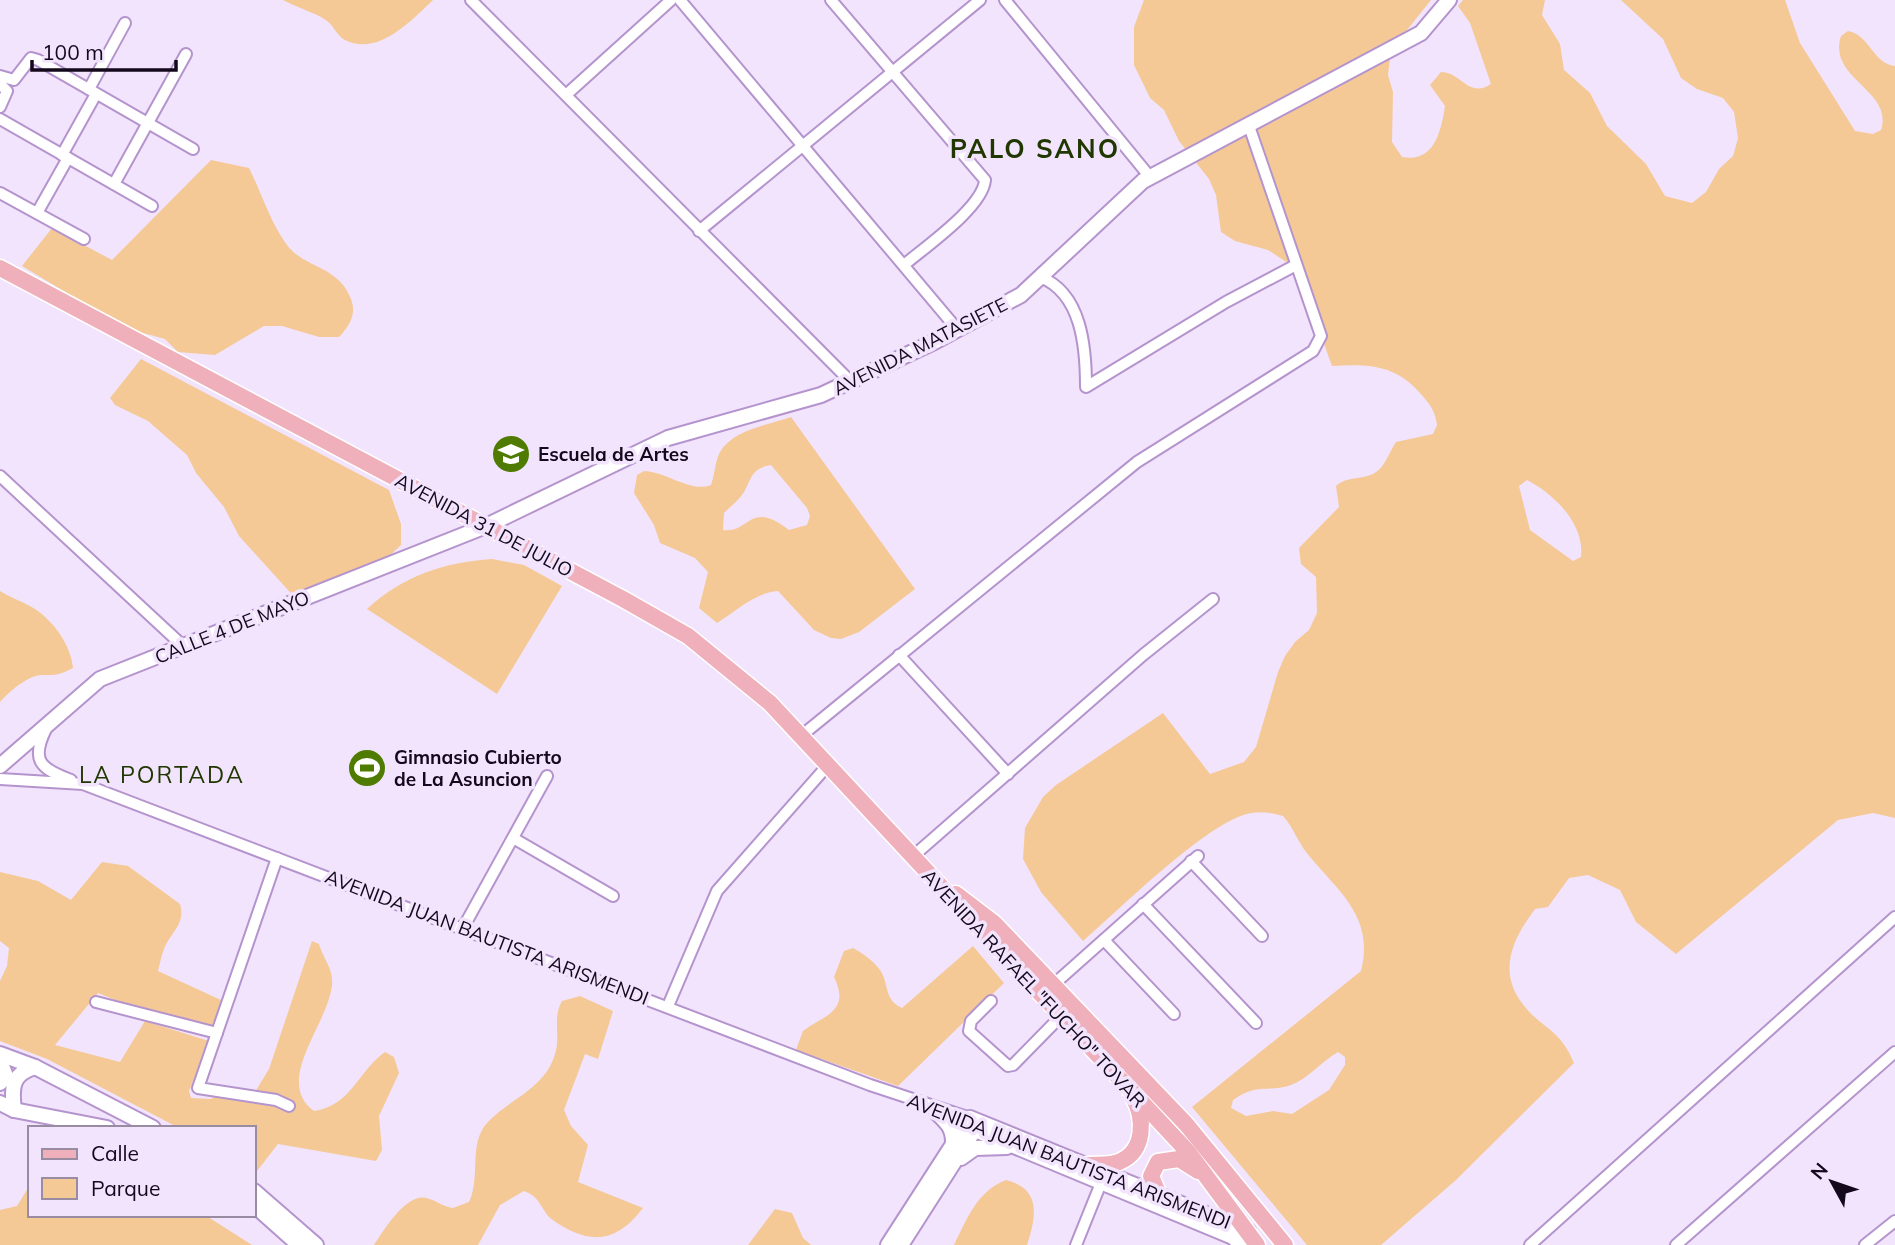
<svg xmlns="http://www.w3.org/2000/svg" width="1895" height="1245" viewBox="0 0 1895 1245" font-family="Mulish,sans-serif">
  <rect width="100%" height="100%" fill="#f1e4fc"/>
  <!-- green -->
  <g fill="#f5c996" fill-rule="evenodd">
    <path d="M283,0h150c-21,20 -55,57 -88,40 -8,-4 -11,-14 -18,-19 -10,-8 -32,-14 -44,-21z"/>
    <path d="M1144,0h287l-40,50 -3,25 5,17 -1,50 10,15c32,6 39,-25 43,-51l-15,-21 11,-13c20,0 28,27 50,12l-21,-61 -12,-17 5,-6h82l-3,15 18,29 4,26 26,23 17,33 39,38 19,32 27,7 14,-11 13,-23 14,-13 5,-18 -4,-26 -11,-14 -26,-9 -16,-11 -18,-39 -42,-39h164l15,43 55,88 18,3 8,-4c13,-40 -54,-51 -40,-94l7,-5c22,4 25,33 47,35v752l-22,-5 -35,7 -162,134 -40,-32 -16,-32 -32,-15 -19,3 -21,29 -13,2c-21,28 -38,61 -13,94 19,26 37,24 52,60l-118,117 -75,65h-74l-115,-138 169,-136c14,-56 -24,-80 -55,-119 -9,-12 -13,-25 -23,-36 -11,-3 -21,-5 -32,-3 -42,7 -132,97 -168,128l-42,-49 -18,-33 2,-31 18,-31 13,-12 107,-72 47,61 34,-12 12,-15 22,-75 7,-16 10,-14 14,-12 8,-17 -1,-36 -15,-13 -2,-16 40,-41 -3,-21c11,-10 24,-6 37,-12 12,-6 16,-22 23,-32l37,-8 4,-9c-2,-15 -8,-22 -18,-33 -25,-28 -52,-28 -87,-26l-35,-97 -29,-19 -33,-9 -14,-9 -5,-37 -7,-16 -30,-38 -15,-31 -14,-12 -16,-33v-38zM1527,480c27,14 58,44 54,77l-8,4 -43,-31 -11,-44zM1338,1052l7,5v8l-16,25 -37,24 -19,-3 -27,5 -15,-8 2,-8c25,-18 34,-7 58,-15 18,-7 31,-24 47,-33z"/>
    <path d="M211,160l38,8c13,26 21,54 38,77 18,24 51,20 64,54 6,16 -2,27 -12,38h-20l-37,-11h-18l-49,29 -37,-3 -13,-13 -40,-11 -103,-62 30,-38 60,32z"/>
    <polygon points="141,359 389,490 401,524 401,545 381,564 297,600 239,536 224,507 196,473 187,455 148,421 115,405 110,398"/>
    <path d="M791,417l124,172 -56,43 -18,7 -10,-1 -17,-8 -36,-39c-22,1 -43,21 -61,32l-18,-15 9,-36 -13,-14 -35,-15 -6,-18 -20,-32 3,-18 7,-4c23,1 47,22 67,14 4,-11 4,-24 9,-33 13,-22 48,-27 71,-35zM771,465l36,43 3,8 -3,9 -18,5c-40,-31 -39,4 -66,0l1,-17c7,-7 15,-13 20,-21 8,-15 8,-24 27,-27z"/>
    <path d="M492,559l32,6 38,21 -65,108 -130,-85c35,-33 78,-47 125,-50z"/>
    <path d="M0,591c11,7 24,11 35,18 19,13 36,36 38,59 -13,7 -17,7 -31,7 -14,0 -33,17 -42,27z"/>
    <path d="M102,862l26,4 52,38c6,20 -9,28 -16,45 -3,7 -4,15 -6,22l65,30 -4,20 -8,7 -71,-18 -42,-17 -43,52 65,17 25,-41 64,20 -20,50 2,7 20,1 17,-12 27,5 14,-23 43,-128 7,3c4,14 15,26 13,41 -4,40 -59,96 -18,126 37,-5 44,-40 71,-59l9,5 5,16 -20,43 3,34 -6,11 -98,-17 -21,27 -3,-2v-41h-75l-132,-69 -47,-18v-60l7,-15 2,-18 -9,-7v-69l38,9 33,19z"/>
    <path d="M973,946l31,37 -106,103 -102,-36 7,-19c21,-16 48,-19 31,-54l10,-26 9,-3c9,5 21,13 27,22 10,15 3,29 22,38z"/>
    <path d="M580,996l33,15 -15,48 -13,-5 -21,56 7,16 17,19 -10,37 65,26c-28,37 -56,37 -93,10 -10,-11 -11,-22 -26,-27l-24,14 -22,40h-104c10,-15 32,-52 52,-47 10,2 17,9 27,10l16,-6c12,-24 -1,-58 18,-79 22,-24 58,-34 68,-69 6,-18 -3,-36 7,-53z"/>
    <path d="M1006,1180c36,9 30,37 21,65h-73c13,-26 23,-54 52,-65z"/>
    <polygon points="30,1185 30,1215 205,1215 252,1245 0,1245 0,1210 17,1206"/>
    <polygon points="775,1209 792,1213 803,1238 811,1245 748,1245"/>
  </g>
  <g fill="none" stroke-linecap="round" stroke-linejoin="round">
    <defs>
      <g id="street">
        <polyline points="471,0 850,381"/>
        <polyline points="680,0 957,329"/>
        <path d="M831,0l154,180c-2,27 -60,67 -81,85"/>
        <polyline points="1005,0 1150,177"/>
        <polyline points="0,76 14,80 31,58 38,60 193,149"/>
        <polyline points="0,84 7,91 0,107"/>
        <polyline points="89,89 125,23"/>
        <polyline points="567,94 671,0"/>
        <polyline points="0,119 152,206"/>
        <polyline points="62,155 96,94"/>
        <polyline points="114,184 186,54"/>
        <polyline points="0,193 84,239"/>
        <polyline points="37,213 68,158"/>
        <polyline points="699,231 980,0"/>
        <path d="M1040,277c42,16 46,71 46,110l140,-85 70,-37"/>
        <polyline points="0,476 183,646"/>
        <polyline points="899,655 1008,774"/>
        <path d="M46,729c-16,32 -5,40 25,51"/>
        <polyline points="801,736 1137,462 1313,351 1321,336 1248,123"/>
        <polyline points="0,779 83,784 870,1085 970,1118"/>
        <polyline points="513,838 613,896"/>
        <polyline points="277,858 198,1088 276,1100 289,1106"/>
        <polyline points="911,858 1143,655 1213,599"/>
        <polyline points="1191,861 1262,936"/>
        <polyline points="1143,904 1256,1023"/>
        <polyline points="463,928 547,776"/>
        <polyline points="1104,940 1174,1014"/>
        <polyline points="1053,985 1198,856"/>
        <polyline points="991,1001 971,1021 969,1031 1008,1066 1013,1065 1061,1016"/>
        <polyline points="96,1002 217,1033"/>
        <polyline points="668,1006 717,891 828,765"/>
        <polyline points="1076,1245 1101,1183"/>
        <polyline points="1530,1245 1895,917"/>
        <polyline points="1676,1245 1895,1052"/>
        <polyline points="1865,1245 1895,1221"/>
      </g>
      <g id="secondary">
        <polyline points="0,766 100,679 486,526 668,438 821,395 934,342 1021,295 1143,181 1421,33 1449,0"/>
        <polyline points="0,1054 35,1067 153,1128"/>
        <polyline points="0,1061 6,1076 0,1083"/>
        <polyline points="0,1103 14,1110 107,1128"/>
        <path d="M14,1110c-3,-23 -2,-36 21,-43"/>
        <path d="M937,1113c12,11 17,17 16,34"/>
        <polyline points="973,1129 1233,1237 1241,1245"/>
        <polyline points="961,1158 975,1148 1007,1147"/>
        <polyline points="254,1191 316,1245"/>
        <polyline points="254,1205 299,1245"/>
        <polyline points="888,1245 970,1118 1248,1231"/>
        <polyline points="901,1245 979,1123"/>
      </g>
      <g id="primary">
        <polyline points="0,268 623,599 688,636 770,703 1189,1153 1257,1245"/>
        <polyline points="956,894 994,923 1186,1124 1285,1245"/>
        <path d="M1087,1165c10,-1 25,1 34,-4 24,-11 24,-43 12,-64"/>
        <polyline points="1159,1195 1151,1176 1158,1162 1179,1159 1198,1171"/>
      </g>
    </defs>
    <!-- street casing -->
    <use href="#street" stroke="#b594ce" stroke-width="14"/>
    <!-- secondary casing -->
    <use href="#secondary" stroke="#b594ce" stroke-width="18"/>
    <!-- primary casing -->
    <use href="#primary" stroke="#fff" stroke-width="19"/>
    <!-- street -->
    <use href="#street" stroke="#fff" stroke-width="10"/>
    <!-- secondary -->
    <use href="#secondary" stroke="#fff" stroke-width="14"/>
    <!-- primary -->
    <use href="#primary" stroke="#efb0bb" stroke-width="16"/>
  </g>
  <!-- icons -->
  <defs>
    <symbol id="university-disc" viewBox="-11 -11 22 22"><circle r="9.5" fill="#4f7b00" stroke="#f1e4fc"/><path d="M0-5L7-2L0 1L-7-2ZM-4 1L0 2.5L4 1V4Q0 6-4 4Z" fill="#fff"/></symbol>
    <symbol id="stadium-disc" viewBox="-11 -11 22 22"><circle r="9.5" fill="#4f7b00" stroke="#f1e4fc"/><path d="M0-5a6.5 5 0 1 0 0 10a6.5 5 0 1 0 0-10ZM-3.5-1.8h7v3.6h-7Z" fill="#fff"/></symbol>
  </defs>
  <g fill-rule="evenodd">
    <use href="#university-disc" x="489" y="432" width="44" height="44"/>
    <use href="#stadium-disc" x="345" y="746" width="44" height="44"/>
  </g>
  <g text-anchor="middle" stroke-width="7" stroke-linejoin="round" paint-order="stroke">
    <!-- street labels -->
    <g font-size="19" fill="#14081c" stroke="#f1e4fc">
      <text transform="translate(920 346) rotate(-27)" y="7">AVENIDA MATASIETE</text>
      <text transform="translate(484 525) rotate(28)" y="7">AVENIDA 31 DE JULIO</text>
      <text transform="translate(232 627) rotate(-22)" y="7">CALLE 4 DE MAYO</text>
      <text transform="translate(487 937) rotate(21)" y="7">AVENIDA JUAN BAUTISTA ARISMENDI</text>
      <text transform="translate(1034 988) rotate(47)" y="7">AVENIDA RAFAEL "FUCHO" TOVAR</text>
      <text transform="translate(1069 1161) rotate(21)" y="7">AVENIDA JUAN BAUTISTA ARISMENDI</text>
    </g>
    <!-- poi labels -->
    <g font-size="19" font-weight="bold" fill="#14081c" stroke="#f1e4fc" text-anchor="start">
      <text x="538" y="461">Escuela de Artes</text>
      <text x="394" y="764">Gimnasio Cubierto<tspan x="394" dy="22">de La Asuncion</tspan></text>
    </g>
    <!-- quarter labels -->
    <g font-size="23" letter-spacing="2" fill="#213702" stroke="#f1e4fc">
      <text x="162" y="783">LA PORTADA</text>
    </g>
    <!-- district labels -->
    <g font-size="26" font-weight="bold" letter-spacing="2" fill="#213702" stroke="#f1e4fc">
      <text x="1035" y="158">PALO SANO</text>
    </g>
  </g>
  <!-- legend -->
  <rect x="28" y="1126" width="228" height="91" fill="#f1e4fc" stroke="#998ca2" stroke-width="2"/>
  <rect x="42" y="1149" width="35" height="10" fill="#efb0bb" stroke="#998ca2" stroke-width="2"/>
  <text x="91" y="1161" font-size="21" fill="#14081c">Calle</text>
  <rect x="42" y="1178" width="35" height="21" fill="#f5c996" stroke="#998ca2" stroke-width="2"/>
  <text x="91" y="1196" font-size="21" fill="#14081c">Parque</text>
  <!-- north arrow -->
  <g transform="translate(1832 1182) rotate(310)" stroke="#f1e4fc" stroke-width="5" paint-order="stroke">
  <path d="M0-5L12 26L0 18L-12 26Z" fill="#14081c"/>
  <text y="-10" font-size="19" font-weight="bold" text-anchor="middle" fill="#14081c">N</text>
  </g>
  <!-- scale -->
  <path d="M32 60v10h144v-10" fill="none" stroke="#14081c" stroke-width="3.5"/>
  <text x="42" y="60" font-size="21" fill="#14081c" stroke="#f1e4fc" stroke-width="5" paint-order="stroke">100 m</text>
</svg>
